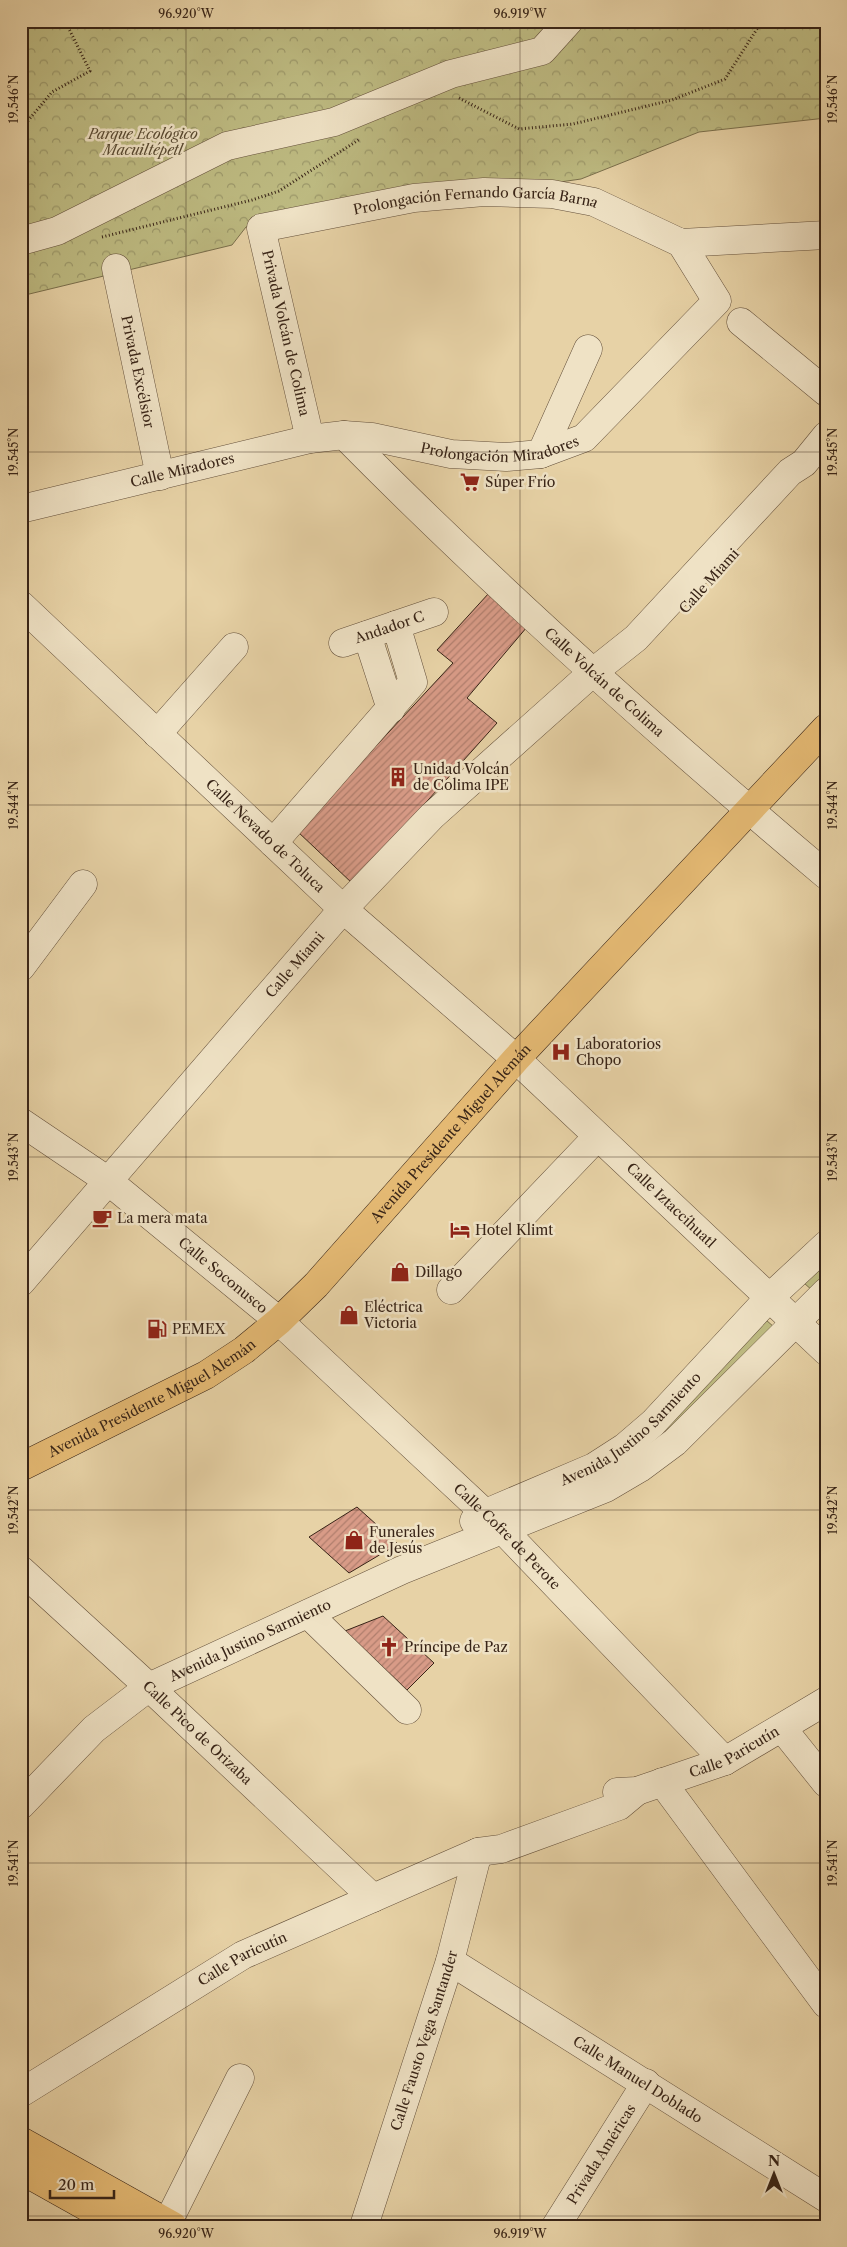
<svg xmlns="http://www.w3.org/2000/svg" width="847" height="2247" viewBox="0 0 847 2247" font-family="'Libre Caslon Text',serif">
  <defs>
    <pattern id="forest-crowns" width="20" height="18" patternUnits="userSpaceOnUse" patternTransform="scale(1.25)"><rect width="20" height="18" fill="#bdba81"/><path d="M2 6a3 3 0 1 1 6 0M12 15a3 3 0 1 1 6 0" fill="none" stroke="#9b9769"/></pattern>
    <pattern id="building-hatch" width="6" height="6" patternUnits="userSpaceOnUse" patternTransform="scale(1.25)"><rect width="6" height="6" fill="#d89b87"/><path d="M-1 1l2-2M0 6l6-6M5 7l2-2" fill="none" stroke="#b07e6d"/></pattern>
  </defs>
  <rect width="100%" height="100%" fill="#e7d2a6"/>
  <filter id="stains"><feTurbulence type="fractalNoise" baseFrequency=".004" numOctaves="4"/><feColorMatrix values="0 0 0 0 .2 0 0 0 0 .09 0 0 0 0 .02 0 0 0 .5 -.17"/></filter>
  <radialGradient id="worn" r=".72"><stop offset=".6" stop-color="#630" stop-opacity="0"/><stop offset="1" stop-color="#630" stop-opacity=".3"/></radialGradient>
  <!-- green -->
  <g fill="#bdba81" stroke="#7a6f4c">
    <polygon points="826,1262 826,1279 813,1291 804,1283"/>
    <polygon points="766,1320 774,1327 671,1439 585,1480"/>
  </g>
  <!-- forest -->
  <polygon fill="url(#forest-crowns)" stroke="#7a6f4c" points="21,21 826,21 826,118 699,132 581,179 246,227 232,245 21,296"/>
  <!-- building -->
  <g fill="url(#building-hatch)" stroke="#382417">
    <polygon points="489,593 527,627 467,698 497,723 353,884 297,831 453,663 437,650"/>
    <polygon points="357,1507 398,1544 349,1573 309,1537"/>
    <polygon points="383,1616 434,1663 407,1690 345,1631"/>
  </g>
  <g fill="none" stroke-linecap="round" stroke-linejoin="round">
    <defs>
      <g id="minor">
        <polyline points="21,241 57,231 227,146 334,122 451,74 542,51 569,21"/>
        <path id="s1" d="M116,268l44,208"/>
        <polyline points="741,322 826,392"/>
        <path id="s2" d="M344,435c153,155 316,300 482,440"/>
        <path id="s3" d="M310,439l-49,-211 153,-30 70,-6 68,2 42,8 87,41 145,-8"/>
        <polyline points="541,454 588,349"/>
        <path id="s4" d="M21,509l289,-70 34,-4 28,2 79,17 55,3 35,-3 43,-16 133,-137 -36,-58"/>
        <path id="s5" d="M21,605l322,304 173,150 310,292"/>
        <polyline points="367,635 391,709"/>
        <path id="s6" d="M343,643l91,-31"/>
        <polyline points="157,734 234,647"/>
        <polyline points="273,843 413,682 396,625"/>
        <polyline points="21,967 83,884"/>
        <path id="s7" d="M21,1122l86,58 172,141 224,209 222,231"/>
        <path id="s8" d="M21,1282l322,-373 89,-93 160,-143 44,-35 154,-166 14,-9 22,-27"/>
        <polyline points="451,1290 597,1137"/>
        <path id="s9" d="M474,1521l12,-8 108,-46 31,-20 28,-24 115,-124 58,-54"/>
        <path id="s10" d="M21,1570l128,117 224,211"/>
        <polyline points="308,1614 407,1710"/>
        <polyline points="782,1728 826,1783"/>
        <polyline points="662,1782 826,2004"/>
        <path id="s11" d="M617,1792l20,-1 88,-30 101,-60"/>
        <path id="s12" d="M21,1805l73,-76 55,-42 253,-117 204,-82 34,-20 35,-26 151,-150"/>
        <path id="s13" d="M450,1961l376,237"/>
        <path id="s14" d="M21,2093l222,-138 235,-103 23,-3 118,-43 18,-15"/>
        <polyline points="166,2226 240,2078"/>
        <path id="s15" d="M364,2226l86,-265 28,-109"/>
        <path id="s16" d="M556,2226l90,-143"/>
      </g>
      <g id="major">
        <path id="s17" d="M21,1467l185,-92 38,-25 35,-29 37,-36 200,-226 310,-331"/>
        <polyline points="21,2141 173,2226"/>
        <polyline points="21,2170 121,2226"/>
      </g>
    </defs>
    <!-- minor casing -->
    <use href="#minor" stroke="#64503b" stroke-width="29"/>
    <!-- major casing -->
    <use href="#major" stroke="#382417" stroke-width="29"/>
    <!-- path -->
    <g stroke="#382417" stroke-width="3" stroke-dasharray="1 2.5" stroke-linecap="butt">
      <polyline points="459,98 519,129 573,124 672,100 725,79 762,21"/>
      <polyline points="21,129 52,92 90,71 65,21"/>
      <polyline points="102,237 252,200 279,191 360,139"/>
    </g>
    <!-- minor -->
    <use href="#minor" stroke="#efe2c5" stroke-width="28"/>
    <!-- major -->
    <use href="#major" stroke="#e4b973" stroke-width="28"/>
  </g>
  <!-- ticks -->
  <path fill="none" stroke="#382417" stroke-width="1" stroke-opacity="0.45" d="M186,21v2205M520,21v2205M21,99h805M21,452h805M21,805h805M21,1157h805M21,1510h805M21,1863h805M21,2216h805"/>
  <!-- icons -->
  <defs>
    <symbol id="supermarket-bare" viewBox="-9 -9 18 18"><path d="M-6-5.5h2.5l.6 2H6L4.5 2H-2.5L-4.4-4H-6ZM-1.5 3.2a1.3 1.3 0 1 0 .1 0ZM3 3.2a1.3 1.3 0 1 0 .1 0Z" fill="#8f2418" stroke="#efe2c5" stroke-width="2.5" paint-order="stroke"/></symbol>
    <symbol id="building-bare" viewBox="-9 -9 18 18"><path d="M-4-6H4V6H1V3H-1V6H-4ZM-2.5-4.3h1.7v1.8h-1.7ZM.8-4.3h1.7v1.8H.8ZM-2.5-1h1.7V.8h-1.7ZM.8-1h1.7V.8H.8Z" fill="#8f2418" stroke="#efe2c5" stroke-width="2.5" paint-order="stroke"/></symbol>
    <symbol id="hospital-bare" viewBox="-9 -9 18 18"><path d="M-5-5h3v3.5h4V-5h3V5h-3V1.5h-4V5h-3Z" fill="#8f2418" stroke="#efe2c5" stroke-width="2.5" paint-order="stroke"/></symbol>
    <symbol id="cafe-bare" viewBox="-9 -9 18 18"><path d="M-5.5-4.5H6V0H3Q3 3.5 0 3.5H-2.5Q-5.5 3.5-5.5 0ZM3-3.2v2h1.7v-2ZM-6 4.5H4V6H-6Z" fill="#8f2418" stroke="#efe2c5" stroke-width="2.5" paint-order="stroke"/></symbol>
    <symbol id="hotel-bare" viewBox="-9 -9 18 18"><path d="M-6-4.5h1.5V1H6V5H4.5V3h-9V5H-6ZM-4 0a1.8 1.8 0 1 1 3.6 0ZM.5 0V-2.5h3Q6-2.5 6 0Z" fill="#8f2418" stroke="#efe2c5" stroke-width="2.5" paint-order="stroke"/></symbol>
    <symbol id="shop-bare" viewBox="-9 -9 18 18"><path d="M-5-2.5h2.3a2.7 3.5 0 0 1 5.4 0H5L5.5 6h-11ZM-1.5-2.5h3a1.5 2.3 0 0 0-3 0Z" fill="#8f2418" stroke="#efe2c5" stroke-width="2.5" paint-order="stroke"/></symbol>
    <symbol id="fuel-bare" viewBox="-9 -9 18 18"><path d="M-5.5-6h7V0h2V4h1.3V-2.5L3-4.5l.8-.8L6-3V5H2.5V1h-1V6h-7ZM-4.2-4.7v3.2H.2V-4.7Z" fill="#8f2418" stroke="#efe2c5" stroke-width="2.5" paint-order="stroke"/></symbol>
    <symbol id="church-bare" viewBox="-9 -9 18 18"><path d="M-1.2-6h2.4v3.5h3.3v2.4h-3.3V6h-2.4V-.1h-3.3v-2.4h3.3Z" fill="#8f2418" stroke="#efe2c5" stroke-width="2.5" paint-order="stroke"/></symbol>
  </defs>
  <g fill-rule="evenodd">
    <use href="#supermarket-bare" x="456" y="468" width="28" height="28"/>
    <use href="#building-bare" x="384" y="763" width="28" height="28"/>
    <use href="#hospital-bare" x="547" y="1038" width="28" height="28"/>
    <use href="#cafe-bare" x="88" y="1204" width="28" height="28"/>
    <use href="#hotel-bare" x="446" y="1216" width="28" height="28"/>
    <use href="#shop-bare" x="386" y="1258" width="28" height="28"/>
    <use href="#shop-bare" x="335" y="1301" width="28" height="28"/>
    <use href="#fuel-bare" x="143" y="1315" width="28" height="28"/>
    <use href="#shop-bare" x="340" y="1526" width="28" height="28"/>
    <use href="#church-bare" x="375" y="1633" width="28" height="28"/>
  </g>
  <g text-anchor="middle" stroke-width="5" stroke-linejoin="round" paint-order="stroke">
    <!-- park labels -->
    <g font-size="14" font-style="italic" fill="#594a32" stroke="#efe2c5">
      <text x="143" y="139">Parque Ecológico<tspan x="143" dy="16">Macuiltépetl</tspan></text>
    </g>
    <!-- street labels -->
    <g font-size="14" fill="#382417" stroke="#efe2c5">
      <text dy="5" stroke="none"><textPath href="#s3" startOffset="434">Prolongación Fernando García Barna</textPath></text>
      <text transform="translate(286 333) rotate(77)" y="5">Privada Volcán de Colima</text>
      <text dy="5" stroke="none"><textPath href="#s1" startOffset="106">Privada Excélsior</textPath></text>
      <text dy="5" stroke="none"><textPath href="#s4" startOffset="490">Prolongación Miradores</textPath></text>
      <text dy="5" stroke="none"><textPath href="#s4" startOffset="166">Calle Miradores</textPath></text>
      <text transform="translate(709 581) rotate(-48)" y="5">Calle Miami</text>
      <text dy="5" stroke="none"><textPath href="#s6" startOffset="49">Andador C</textPath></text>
      <text dy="5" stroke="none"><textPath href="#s2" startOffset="359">Calle Volcán de Colima</textPath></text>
      <text dy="5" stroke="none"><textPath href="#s5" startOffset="336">Calle Nevado de Toluca</textPath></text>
      <text dy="5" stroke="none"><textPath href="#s8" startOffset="419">Calle Miami</textPath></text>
      <text dy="5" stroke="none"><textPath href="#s17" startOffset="552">Avenida Presidente Miguel Alemán</textPath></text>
      <text dy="5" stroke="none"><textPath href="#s5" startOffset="885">Calle Iztaccíhuatl</textPath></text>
      <text dy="5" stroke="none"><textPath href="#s7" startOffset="254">Calle Soconusco</textPath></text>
      <text dy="5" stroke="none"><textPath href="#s17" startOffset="148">Avenida Presidente Miguel Alemán</textPath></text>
      <text dy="5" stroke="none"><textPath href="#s9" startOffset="184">Avenida Justino Sarmiento</textPath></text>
      <text dy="5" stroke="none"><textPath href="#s7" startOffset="640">Calle Cofre de Perote</textPath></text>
      <text dy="5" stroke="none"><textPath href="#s12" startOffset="286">Avenida Justino Sarmiento</textPath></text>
      <text dy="5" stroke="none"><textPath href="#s10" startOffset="240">Calle Pico de Orizaba</textPath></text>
      <text dy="5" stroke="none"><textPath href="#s11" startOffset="125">Calle Paricutín</textPath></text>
      <text dy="5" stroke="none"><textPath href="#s14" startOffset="259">Calle Paricutín</textPath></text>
      <text dy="5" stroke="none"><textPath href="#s15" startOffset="195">Calle Fausto Vega Santander</textPath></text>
      <text dy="5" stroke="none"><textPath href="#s13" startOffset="222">Calle Manuel Doblado</textPath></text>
      <text dy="5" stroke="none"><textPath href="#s16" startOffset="85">Privada Américas</textPath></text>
    </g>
    <!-- poi labels -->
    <g font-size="14" fill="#382417" stroke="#efe2c5" text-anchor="start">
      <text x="485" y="487">Súper Frío</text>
      <text x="413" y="774">Unidad Volcán<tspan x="413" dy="16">de Colima IPE</tspan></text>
      <text x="576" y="1049">Laboratorios<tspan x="576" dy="16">Chopo</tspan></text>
      <text x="117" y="1223">La mera mata</text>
      <text x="475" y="1235">Hotel Klimt</text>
      <text x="415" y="1277">Dillago</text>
      <text x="364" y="1312">Eléctrica<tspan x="364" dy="16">Victoria</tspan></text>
      <text x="172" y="1334">PEMEX</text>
      <text x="369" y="1537">Funerales<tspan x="369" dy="16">de Jesús</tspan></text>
      <text x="404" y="1652">Príncipe de Paz</text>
    </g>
  </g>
  <!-- margin -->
  <rect width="847" height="2247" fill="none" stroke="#e7d2a6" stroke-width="55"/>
  <!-- north arrow -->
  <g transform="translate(774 2174)" stroke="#efe2c5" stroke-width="4" paint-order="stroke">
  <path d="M0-4L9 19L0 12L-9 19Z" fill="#382417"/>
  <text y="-8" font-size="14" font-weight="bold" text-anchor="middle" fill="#382417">N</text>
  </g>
  <!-- scale -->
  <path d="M50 2190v8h64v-8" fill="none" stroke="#382417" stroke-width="2.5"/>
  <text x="58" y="2190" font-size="15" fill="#382417" stroke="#efe2c5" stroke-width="4" paint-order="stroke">20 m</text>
  <rect x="28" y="28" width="792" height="2192" fill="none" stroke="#382417" stroke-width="2"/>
  <g font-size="12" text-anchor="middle" fill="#382417">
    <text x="186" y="18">96.920°W</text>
    <text x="520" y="18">96.919°W</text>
    <text transform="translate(14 99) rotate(-90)" y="4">19.546°N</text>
    <text transform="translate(833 99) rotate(-90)" y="4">19.546°N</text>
    <text transform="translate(14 452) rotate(-90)" y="4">19.545°N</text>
    <text transform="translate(833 452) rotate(-90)" y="4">19.545°N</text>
    <text transform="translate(14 805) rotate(-90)" y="4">19.544°N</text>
    <text transform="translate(833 805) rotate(-90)" y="4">19.544°N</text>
    <text transform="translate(14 1157) rotate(-90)" y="4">19.543°N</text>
    <text transform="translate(833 1157) rotate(-90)" y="4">19.543°N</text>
    <text transform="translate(14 1510) rotate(-90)" y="4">19.542°N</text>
    <text transform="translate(833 1510) rotate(-90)" y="4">19.542°N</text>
    <text transform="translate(14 1863) rotate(-90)" y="4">19.541°N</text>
    <text transform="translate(833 1863) rotate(-90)" y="4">19.541°N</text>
    <text x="186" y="2238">96.920°W</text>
    <text x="520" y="2238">96.919°W</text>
  </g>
  <rect width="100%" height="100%" filter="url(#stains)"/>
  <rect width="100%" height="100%" fill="url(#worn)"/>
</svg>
